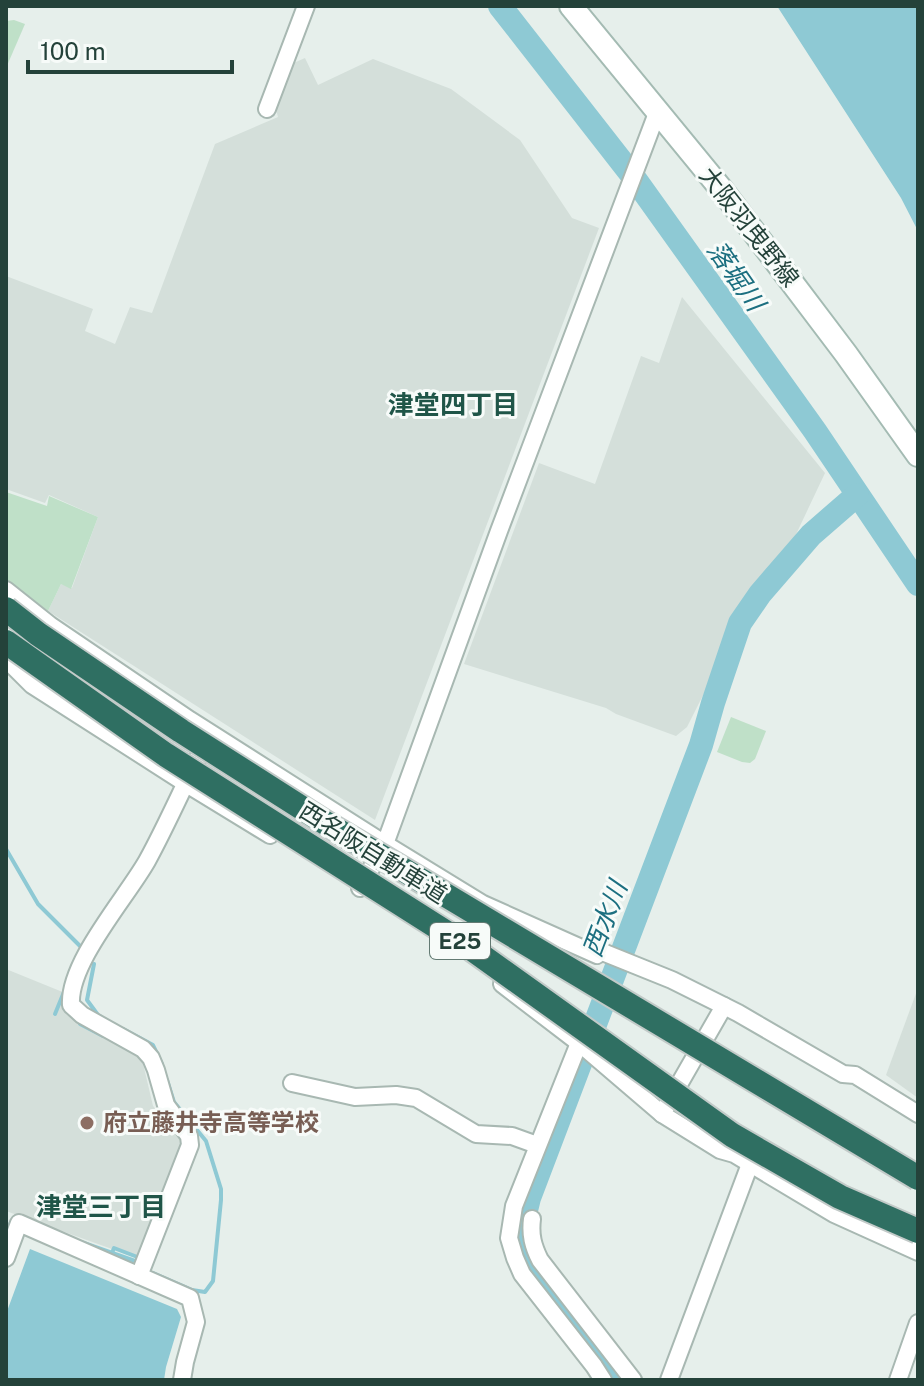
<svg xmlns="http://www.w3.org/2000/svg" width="924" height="1386" viewBox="0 0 924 1386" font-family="'Public Sans','Noto Sans JP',sans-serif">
  <rect width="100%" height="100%" fill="#e6efeb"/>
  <!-- built -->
  <g fill="#d4dfda">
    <polygon points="305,58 318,85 373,59 451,89 520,140 572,218 599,228 375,820 48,611 61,584 72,588 98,517 49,495 45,503 6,489 6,276 93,309 85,331 115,344 130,307 152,313 215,144 278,117 275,106 289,65"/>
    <polygon points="682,297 825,473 791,545 739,624 687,727 676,736 616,714 606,708 464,664 539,463 595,484 641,356 659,363"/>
    <polygon points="6,969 65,993 66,1014 142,1059 153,1106 184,1140 137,1258 6,1211"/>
    <polygon points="918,988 918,1098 886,1075"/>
  </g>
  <!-- green -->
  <g fill="#bfe0c8">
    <polygon points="14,20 25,24 6,68 6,21"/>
    <polygon points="6,492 47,506 49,496 98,517 71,589 61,584 48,611 6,580"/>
    <polygon points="731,717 766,731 755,759 750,763 742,762 717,752"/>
  </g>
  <!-- water -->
  <g fill="#8ec9d4">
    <polygon points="777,6 918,6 918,231 901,198"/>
    <polygon points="30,1249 177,1309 181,1317 166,1367 164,1380 6,1380 6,1314"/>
  </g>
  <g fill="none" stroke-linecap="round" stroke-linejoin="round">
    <!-- stream -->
    <g stroke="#8ec9d4" stroke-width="4">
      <polyline points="6,849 38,904 80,946"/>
      <polyline points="94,964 87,1000 98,1015 101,1017"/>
      <polyline points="55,1014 66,987"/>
      <polyline points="80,1024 103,1036"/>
      <polyline points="123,1029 153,1045 162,1064"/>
      <polyline points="6,1225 7,1224"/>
      <polyline points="81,1242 135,1261"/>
      <polyline points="112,1253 114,1248 140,1258"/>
      <polyline points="153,1273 192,1290 205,1292 213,1281 221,1200 221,1189 206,1141 174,1102 167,1080"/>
    </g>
    <!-- river -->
    <g stroke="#8ec9d4" stroke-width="24">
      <polyline points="500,6 632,175 815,431 918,584"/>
      <polyline points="615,1380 608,1367 535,1270 523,1251 521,1231 529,1198 701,745 713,703 740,623 760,594 811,535 857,495"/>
    </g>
    <defs>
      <g id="minor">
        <polyline points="267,109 306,6"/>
        <polyline points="6,590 50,625 190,720 385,844 483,904 597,955 600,951 672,980 738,1013 843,1074 855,1075 918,1114"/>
        <polyline points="6,659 32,685 185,783 270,835"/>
        <polyline points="360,888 385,844 499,531 657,113"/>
        <polyline points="502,984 579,1043 662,1114 720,1150 734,1154 834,1214 918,1252"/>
        <polyline points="579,1043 514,1206 509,1238 515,1258 522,1274 594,1366 603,1380"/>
        <polyline points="292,1083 355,1097 396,1095 416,1098 476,1134 512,1136 537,1145"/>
        <polyline points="662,1114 724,1006"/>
        <path d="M532,1219c-2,16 1,27 8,41l93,120"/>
        <polyline points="6,1258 19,1223 190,1298 196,1322 185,1362 182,1380"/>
        <path d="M139,1276l51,-131 -1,-9 -23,-31 -10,-35 -5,-12 -8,-9 -61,-34 -11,-10c-3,-42 55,-107 76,-144 22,-40 39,-81 60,-121"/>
        <polyline points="669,1380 750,1164"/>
        <polyline points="898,1380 918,1323"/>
      </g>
      <polyline id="secondary" points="571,6 722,190 846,354 918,455"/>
    </defs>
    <!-- minor casing -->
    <use href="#minor" stroke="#a8b8b2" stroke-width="20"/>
    <!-- secondary casing -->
    <use href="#secondary" stroke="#a4bbb3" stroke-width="26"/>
    <!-- minor -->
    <use href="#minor" stroke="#fff" stroke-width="16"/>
    <!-- secondary -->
    <use href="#secondary" stroke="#fff" stroke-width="22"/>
    <defs>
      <g id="motorway-bridge">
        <polyline points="6,609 38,634 181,731 327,824 918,1178"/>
        <polyline points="6,642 166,755 472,949 732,1135 840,1197 918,1231"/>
      </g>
    </defs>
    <!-- motorway-bridge casing -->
    <use href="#motorway-bridge" stroke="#c2cac8" stroke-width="28" stroke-linecap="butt"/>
    <!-- motorway-bridge -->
    <use href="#motorway-bridge" stroke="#2f6f62" stroke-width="24"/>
  </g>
  <!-- markers -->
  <circle fill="#8d6e63" stroke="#f7fbf9" stroke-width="3" cx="87" cy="1123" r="8"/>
  <g text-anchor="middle" stroke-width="6" stroke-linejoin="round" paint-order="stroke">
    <!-- shield labels -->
    <rect fill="#f7fbf9" stroke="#637a73" stroke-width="2" x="430" y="923" width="60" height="36" rx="6"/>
    <g font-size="22" font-weight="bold" fill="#24423a">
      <text x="460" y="949">E25</text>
    </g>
    <!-- street labels -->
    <g font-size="24" fill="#24423a" stroke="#f7fbf9">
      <text transform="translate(749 227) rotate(52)" y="8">大阪羽曳野線</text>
      <text transform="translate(373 853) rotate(32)" y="8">西名阪自動車道</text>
    </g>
    <!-- education labels -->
    <g font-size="24" font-weight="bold" fill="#785e54" stroke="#f7fbf9" text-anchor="start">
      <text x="103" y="1131">府立藤井寺高等学校</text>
    </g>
    <!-- water labels -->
    <g font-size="26" font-style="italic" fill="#1c6f80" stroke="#f7fbf9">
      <text transform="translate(736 276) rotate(55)" y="9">落堀川</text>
      <text transform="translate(605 919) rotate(-69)" y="9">西水川</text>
    </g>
    <!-- neighbourhood labels -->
    <g font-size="26" font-weight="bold" fill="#1f5548" stroke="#f7fbf9">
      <text x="453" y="414">津堂四丁目</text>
      <text x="101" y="1216">津堂三丁目</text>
    </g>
  </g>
  <!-- border -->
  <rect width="924" height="1386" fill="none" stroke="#24423a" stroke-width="16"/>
  <!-- scale -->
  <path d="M28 60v12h204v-12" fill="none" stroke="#24423a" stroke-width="4"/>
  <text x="40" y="60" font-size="24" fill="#24423a" stroke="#f7fbf9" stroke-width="6" paint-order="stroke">100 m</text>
</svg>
